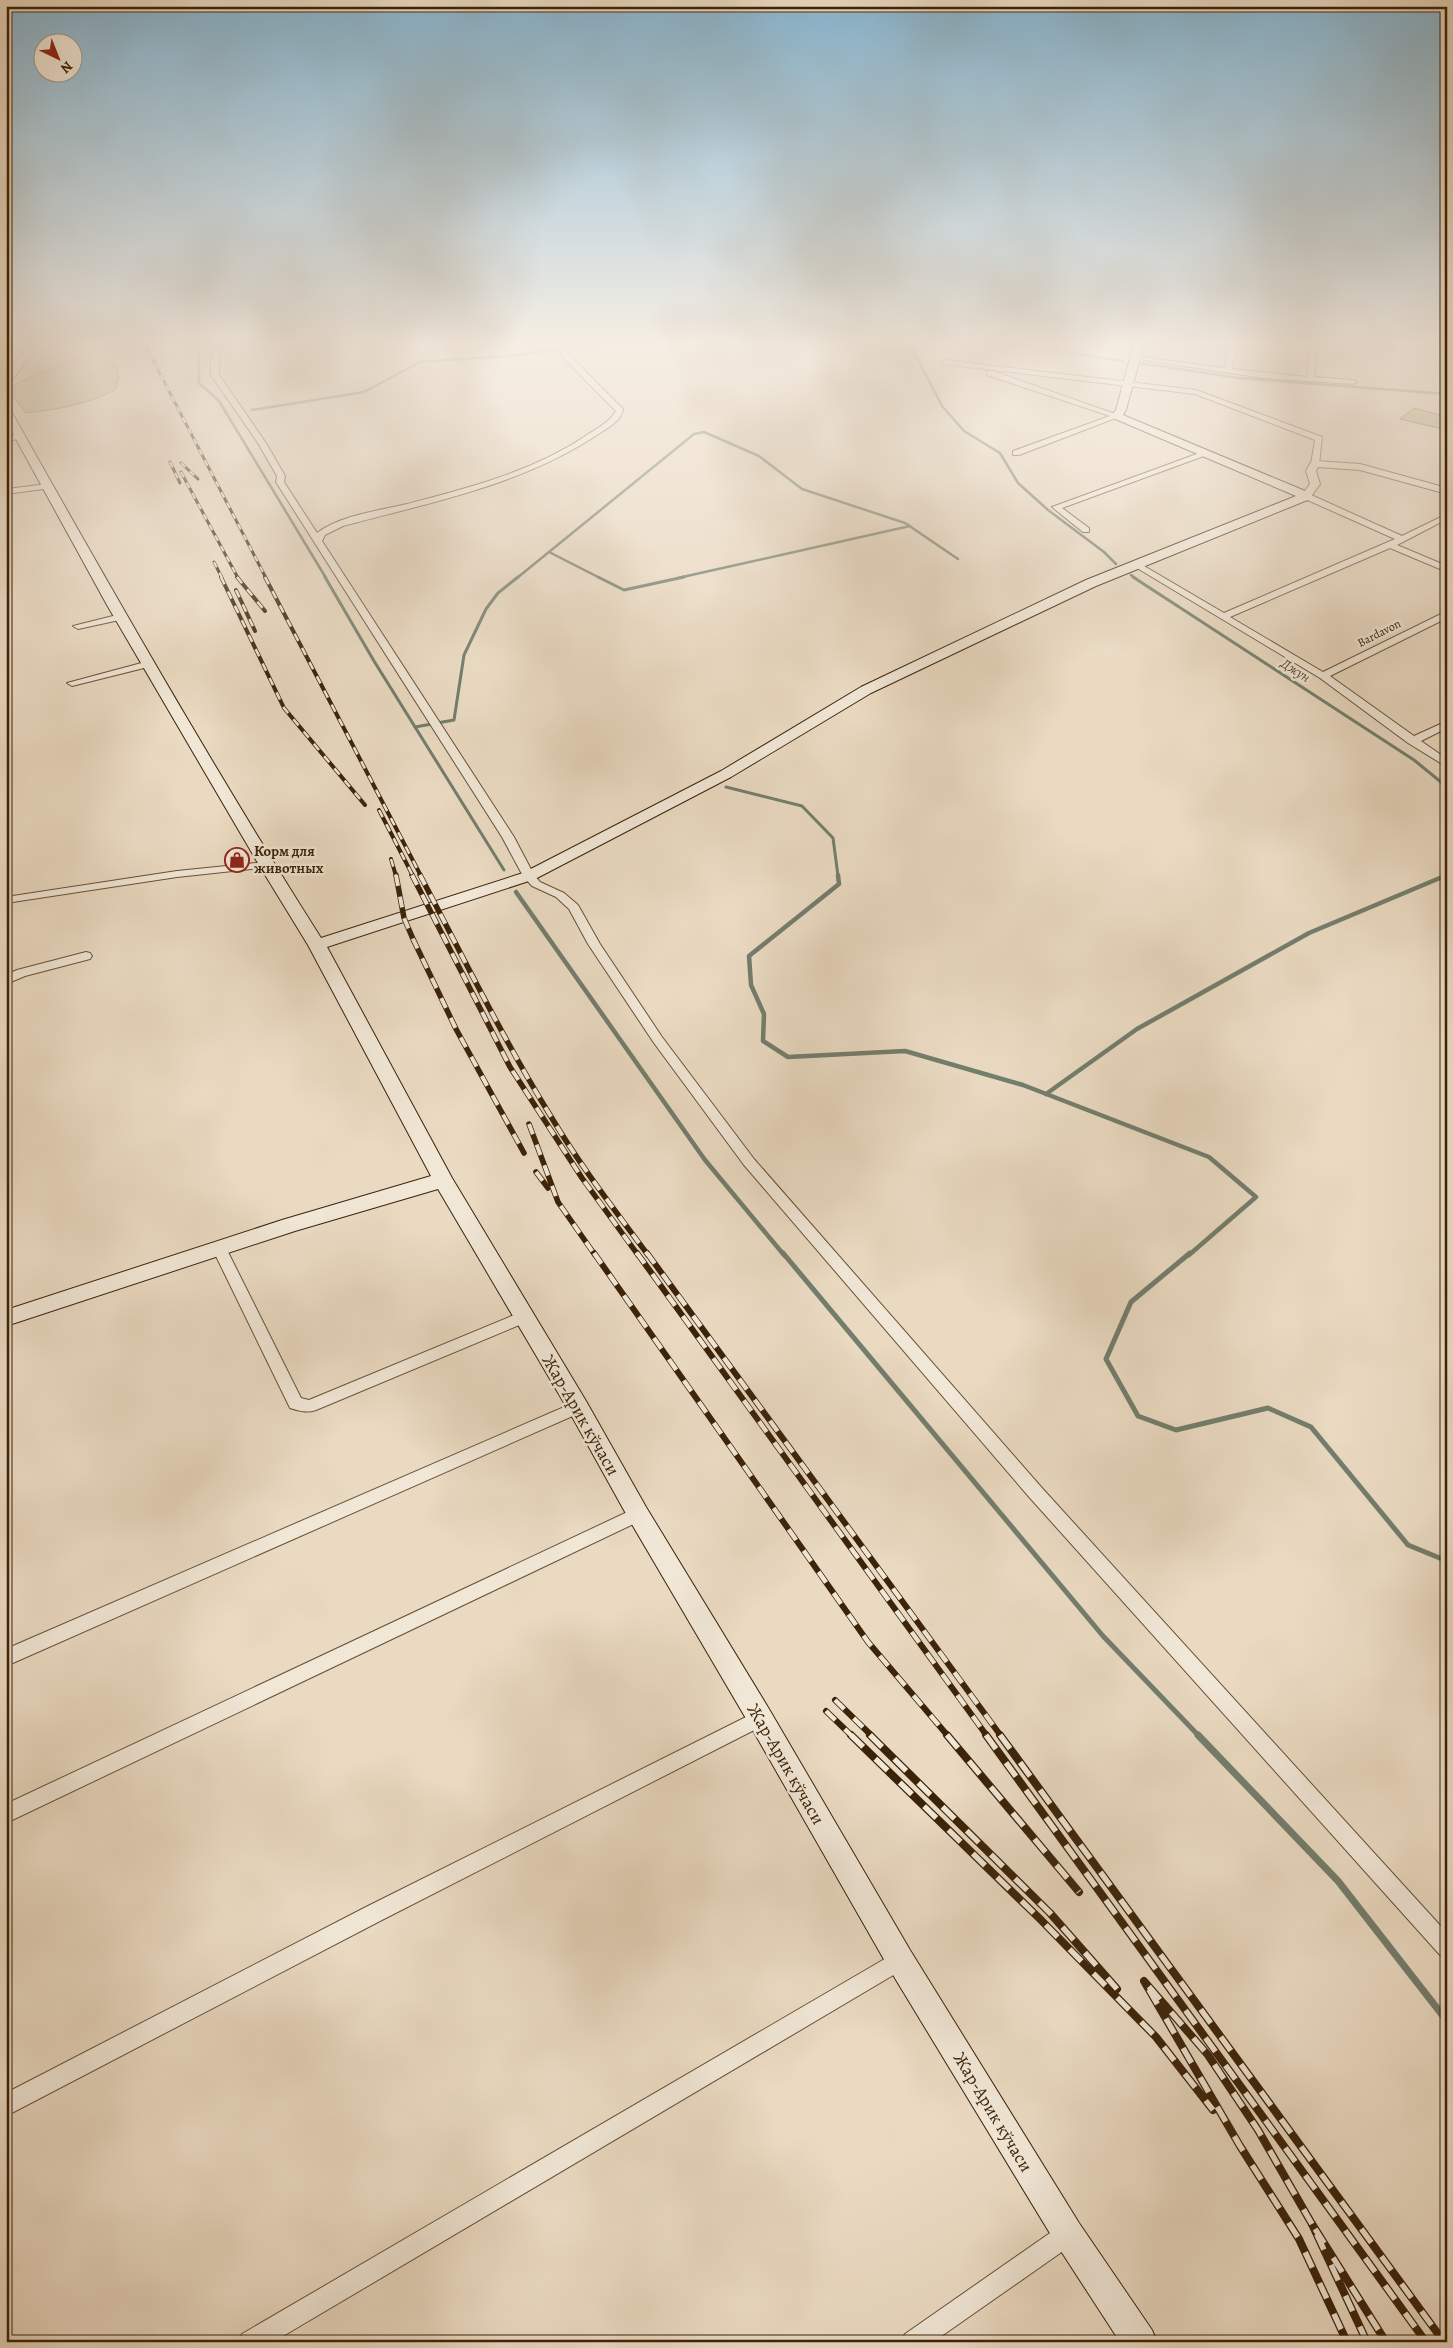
<svg xmlns="http://www.w3.org/2000/svg" width="1453" height="2348" viewBox="0 0 1453 2348" font-family="Alegreya,serif">
  <rect width="100%" height="100%" fill="#eadac2"/>
  <filter id="stains"><feTurbulence type="fractalNoise" baseFrequency=".004" numOctaves="4"/><feColorMatrix values="0 0 0 0 .2 0 0 0 0 .09 0 0 0 0 .02 0 0 0 .5 -.17"/></filter>
  <radialGradient id="worn" r=".72"><stop offset=".6" stop-color="#630" stop-opacity="0"/><stop offset="1" stop-color="#630" stop-opacity=".3"/></radialGradient>
  <!-- green -->
  <g fill="#bebd8e" stroke="#7c704c">
    <path d="M97,353l19,12 3,11 -3,13c-28,16 -59,20 -90,24l-12,-15v-13l64,-29z"/>
    <polygon points="1414,408 1447,417 1447,430 1400,419"/>
  </g>
  <g fill="none" stroke-linecap="round" stroke-linejoin="round">
    <!-- stream-far4 -->
    <g stroke="#737e6d" stroke-width="2.5">
      <polyline points="199,343 199,383 219,401 326,578"/>
      <polyline points="909,343 942,406 964,431 1000,453 1018,483 1048,510 1104,552 1116,564"/>
      <polyline points="1002,343 1123,361"/>
      <polyline points="1139,363 1239,378 1447,394"/>
      <polyline points="252,410 364,392 420,362 520,355 598,343"/>
      <polyline points="549,552 600,578"/>
      <polyline points="1131,575 1135,578"/>
      <polyline points="517,578 694,434 704,432 759,456 802,489 905,523 958,559"/>
      <polyline points="678,578 910,526"/>
    </g>
    <!-- stream-far3 -->
    <g stroke="#737e6d" stroke-width="3">
      <polyline points="325,577 374,661 504,870"/>
      <polyline points="598,577 624,590 684,577"/>
      <polyline points="1133,577 1414,760 1447,787"/>
      <polyline points="415,727 454,720 464,655 486,609 498,593 518,577"/>
      <polyline points="726,787 802,806 833,838 838,876"/>
      <polyline points="1445,876 1447,875"/>
    </g>
    <!-- stream-far2 -->
    <g stroke="#737e6d" stroke-width="4.5">
      <polyline points="838,875 839,884 749,956 751,985 764,1014 763,1041 788,1057 905,1051 1023,1085 1209,1157 1256,1197 1189,1255"/>
      <polyline points="516,892 705,1160 784,1255"/>
      <polyline points="1046,1094 1137,1029 1309,933 1447,875"/>
    </g>
    <!-- stream-far1 -->
    <g stroke="#737e6d" stroke-width="5">
      <polyline points="783,1253 1103,1636 1199,1736"/>
      <polyline points="1190,1253 1131,1302 1106,1359 1138,1416 1176,1430 1268,1408 1311,1427 1408,1545 1447,1561"/>
    </g>
    <!-- stream -->
    <polyline stroke="#737e6d" stroke-width="7" points="1198,1735 1338,1881 1447,2021"/>
    <defs>
      <g id="minor">
        <path d="M228,343l-4,3 -5,12v17l47,68 19,33 -1,6 33,51c24,-18 61,-22 90,-29 61,-16 124,-32 177,-67 10,-7 25,-14 32,-26l-53,-53 -8,-15h6l8,12 54,54c0,10 -15,19 -23,24 -77,52 -168,69 -257,93l-18,9 -3,6 192,296 20,38 6,7 24,11 14,12 22,39 62,93 92,122 288,329 405,445v25l-7,-3 -410,-457 -286,-333 -90,-122 -66,-99 -19,-35 -13,-12 -24,-11 -9,-10 -21,-39 -226,-355 1,-6 -19,-33 -47,-68v-17l9,-15z"/>
        <polygon points="1229,343 1237,343 1232,369 1307,377 1311,343 1318,343 1314,377 1353,380 1357,382 1353,384 1263,378 1131,358 1135,356 1225,368"/>
        <polygon points="946,360 1196,390 1322,437 1319,464 1315,466 1311,464 1315,440 1195,394 943,364 942,362"/>
        <polygon points="987,371 993,371 1121,416 1019,455 1013,455 1013,451 1110,416 987,375"/>
        <polygon points="21,434 25,436 24,438 6,441 6,437"/>
        <polygon points="1205,451 1212,453 1062,508 1089,528 1089,532 1083,532 1052,507"/>
        <polygon points="48,484 52,486 51,488 6,494 6,489"/>
        <polygon points="1303,494 1309,494 1402,536 1447,514 1447,519 1397,545 1447,566 1447,572 1390,548 1230,617 1323,672 1447,611 1447,618 1330,676 1414,736 1447,721 1447,728 1421,741 1447,759 1447,767 1408,743 1320,678 1132,565 1139,563 1224,613 1395,539 1303,498"/>
        <polygon points="6,606 9,607 11,611 6,614"/>
        <polygon points="121,614 124,615 124,619 78,629 73,626"/>
        <polygon points="149,661 154,664 152,666 72,686 67,683"/>
        <polygon points="267,862 271,863 273,865 271,867 177,877 6,903 6,897 177,871"/>
        <polygon points="86,952 90,953 92,956 90,959 25,976 6,984 6,975 17,970"/>
        <path d="M219,1243l5,1 77,154 8,2 210,-87 5,-2 5,2 2,4 -2,4 -213,89c-9,3 -17,1 -26,-2l-78,-160 2,-4z"/>
        <polygon points="578,1401 584,1403 586,1407 584,1411 6,1666 6,1649"/>
        <polygon points="638,1507 644,1509 646,1514 644,1519 6,1823 6,1804"/>
        <polygon points="760,1710 766,1712 769,1718 766,1724 380,1921 6,2116 6,2093 366,1907"/>
        <polygon points="900,1950 907,1953 910,1960 907,1967 273,2342 238,2342 242,2334"/>
        <polygon points="1068,2223 1076,2226 1079,2234 1076,2242 933,2342 901,2342 905,2334 1060,2226"/>
      </g>
      <polygon id="tertiary" points="1315,461 1360,464 1447,488 1447,494 1360,470 1318,467 1316,471 1320,484 1310,498 1302,498 1301,496 1310,484 1306,471 1311,462"/>
      <g id="secondary">
        <polygon points="30,343 40,343 10,383 6,384 6,374"/>
        <path d="M1134,343h10l-18,67 -3,5 187,78 2,3 -2,3 -214,87 -225,107 -140,84 -196,102 -208,68 125,231 134,223 60,106 123,202 141,241 169,273 73,107 5,12h-37l-63,-97 -167,-275 -139,-243 -121,-206 -60,-108 -132,-224 -143,42 -289,95v-16l276,-90 149,-44 -123,-231 -49,-80 -152,-260 -101,-184v-13l5,3c100,178 201,355 310,527l202,-65 198,-102 140,-84 225,-107 210,-84 -183,-78 -2,-2 5,-6z"/>
      </g>
    </defs>
    <!-- minor casing -->
    <use href="#minor" stroke="#675137" stroke-width="2"/>
    <!-- tertiary casing -->
    <use href="#tertiary" stroke="#675137" stroke-width="2"/>
    <!-- secondary casing -->
    <use href="#secondary" stroke="#3b2309" stroke-width="2"/>
    <!-- minor -->
    <use href="#minor" fill="#f1e7d7" fill-rule="evenodd"/>
    <!-- tertiary -->
    <use href="#tertiary" fill="#f1e7d7" fill-rule="evenodd"/>
    <!-- secondary -->
    <use href="#secondary" fill="#f1e7d7" fill-rule="evenodd"/>
    <defs>
      <g id="rail-far4">
        <polyline points="144,343 266,578"/>
        <polyline points="8,353 14,343"/>
        <polyline points="170,462 180,483"/>
        <polyline points="181,463 198,479"/>
        <polyline points="181,472 238,578"/>
        <polyline points="214,562 222,578"/>
      </g>
      <g id="rail-far3">
        <polyline points="221,577 284,708 365,805"/>
        <polyline points="237,577 265,611"/>
        <polyline points="265,577 421,876"/>
        <polyline points="236,590 255,631"/>
        <polyline points="379,810 413,876"/>
        <polyline points="391,859 396,876"/>
      </g>
      <g id="rail-far2">
        <polyline points="396,875 404,918 413,939 456,1029 524,1153"/>
        <polyline points="412,875 510,1067 582,1178 638,1255"/>
        <path d="M420,875c42,80 82,162 130,240 29,49 64,94 98,140"/>
        <polyline points="529,1124 558,1202 595,1255"/>
        <polyline points="536,1172 548,1188"/>
      </g>
      <g id="rail-far1">
        <polyline points="594,1253 868,1642 948,1736"/>
        <polyline points="637,1253 987,1736"/>
        <polyline points="647,1253 1001,1736"/>
        <polyline points="835,1700 872,1736"/>
        <polyline points="826,1711 852,1736"/>
      </g>
      <g id="rail">
        <polyline points="851,1735 1039,1918 1156,2037 1213,2110"/>
        <polyline points="870,1735 1050,1913 1117,1989"/>
        <polyline points="947,1735 1079,1892"/>
        <polyline points="986,1735 1426,2342"/>
        <polyline points="1000,1735 1444,2342"/>
        <polyline points="1312,2224 1258,2130 1208,2055 1144,1981 1240,2146 1299,2239 1347,2342"/>
        <polyline points="1367,2342 1312,2224 1386,2342"/>
      </g>
    </defs>
    <!-- rail-far4 casing -->
    <use href="#rail-far4" stroke="#3b2309" stroke-width="3"/>
    <!-- rail-far3 casing -->
    <use href="#rail-far3" stroke="#3b2309" stroke-width="4"/>
    <!-- rail-far2 casing -->
    <use href="#rail-far2" stroke="#3b2309" stroke-width="5.5"/>
    <!-- rail-far1 casing -->
    <use href="#rail-far1" stroke="#3b2309" stroke-width="6"/>
    <!-- rail casing -->
    <use href="#rail" stroke="#3b2309" stroke-width="8"/>
    <!-- rail-far4 -->
    <use href="#rail-far4" stroke="#f1e7d7" stroke-width="2" stroke-dasharray="6" stroke-linecap="butt"/>
    <!-- rail-far3 -->
    <use href="#rail-far3" stroke="#f1e7d7" stroke-width="2.5" stroke-dasharray="8" stroke-linecap="butt"/>
    <!-- rail-far2 -->
    <use href="#rail-far2" stroke="#f1e7d7" stroke-width="4" stroke-dasharray="11" stroke-linecap="butt"/>
    <!-- rail-far1 -->
    <use href="#rail-far1" stroke="#f1e7d7" stroke-width="4.5" stroke-dasharray="13" stroke-linecap="butt"/>
    <!-- rail -->
    <use href="#rail" stroke="#f1e7d7" stroke-width="5.5" stroke-dasharray="17" stroke-linecap="butt"/>
  </g>
  <!-- sky -->
  <linearGradient id="sky" x2="0" y2="1"><stop stop-color="#88b7d2"/><stop offset="0.51" stop-color="#f6eee4"/><stop offset="1" stop-color="#f6eee4" stop-opacity="0"/></linearGradient>
  <rect width="1453" height="672" fill="url(#sky)"/>
  <!-- icons -->
  <defs>
    <symbol id="shop-ring" viewBox="-11 -11 22 22"><circle r="9.5" fill="#f1e7d7" stroke="#8f2418" stroke-width="1.5"/><path d="M-5-2.5h2.3a2.7 3.5 0 0 1 5.4 0H5L5.5 6h-11ZM-1.5-2.5h3a1.5 2.3 0 0 0-3 0Z" fill="#8f2418"/></symbol>
  </defs>
  <g fill-rule="evenodd">
    <use href="#shop-ring" x="223" y="846" width="28" height="28"/>
  </g>
  <g text-anchor="middle" stroke-width="5" stroke-linejoin="round" paint-order="stroke">
    <!-- far-street labels -->
    <g font-size="12" fill="#3b2309" stroke="#f1e7d7">
      <text transform="translate(1379 633) rotate(-27)" y="4">Bardavon</text>
    </g>
    <!-- far-water labels -->
    <g font-size="14" font-style="italic" fill="#524933" stroke="#f1e7d7">
      <text transform="translate(1296 670) rotate(33)" y="5">Джун</text>
    </g>
    <!-- poi labels -->
    <g font-size="15" font-weight="bold" fill="#3b2309" stroke="#f1e7d7" text-anchor="start">
      <text x="254" y="856">Корм для<tspan x="254" dy="17">животных</tspan></text>
    </g>
    <!-- near-street labels -->
    <g font-size="18" fill="#3b2309" stroke="#f1e7d7">
      <text transform="translate(581 1415) rotate(60)" y="6">Жар-Арик кўчаси</text>
      <text transform="translate(786 1764) rotate(60)" y="6">Жар-Арик кўчаси</text>
      <text transform="translate(993 2112) rotate(59)" y="6">Жар-Арик кўчаси</text>
    </g>
  </g>
  <!-- margin -->
  <rect width="1453" height="2348" fill="none" stroke="#eadac2" stroke-width="25"/>
  <rect x="8" y="8" width="1438" height="2333" fill="none" stroke="#3b2309" stroke-width="2.5"/>
  <rect x="12" y="12" width="1428" height="2323" fill="none" stroke="#3b2309"/>
  <!-- north arrow -->
  <g transform="translate(58 58) rotate(137)"><circle r="24" fill="#f1e7d7" stroke="#a89985"/>
  <path d="M0-4L9 19L0 12L-9 19Z" fill="#8f2418"/>
  <text y="-8" font-size="14" font-weight="bold" text-anchor="middle" fill="#3b2309">N</text>
  </g>
  <rect width="100%" height="100%" filter="url(#stains)"/>
  <rect width="100%" height="100%" fill="url(#worn)"/>
</svg>
